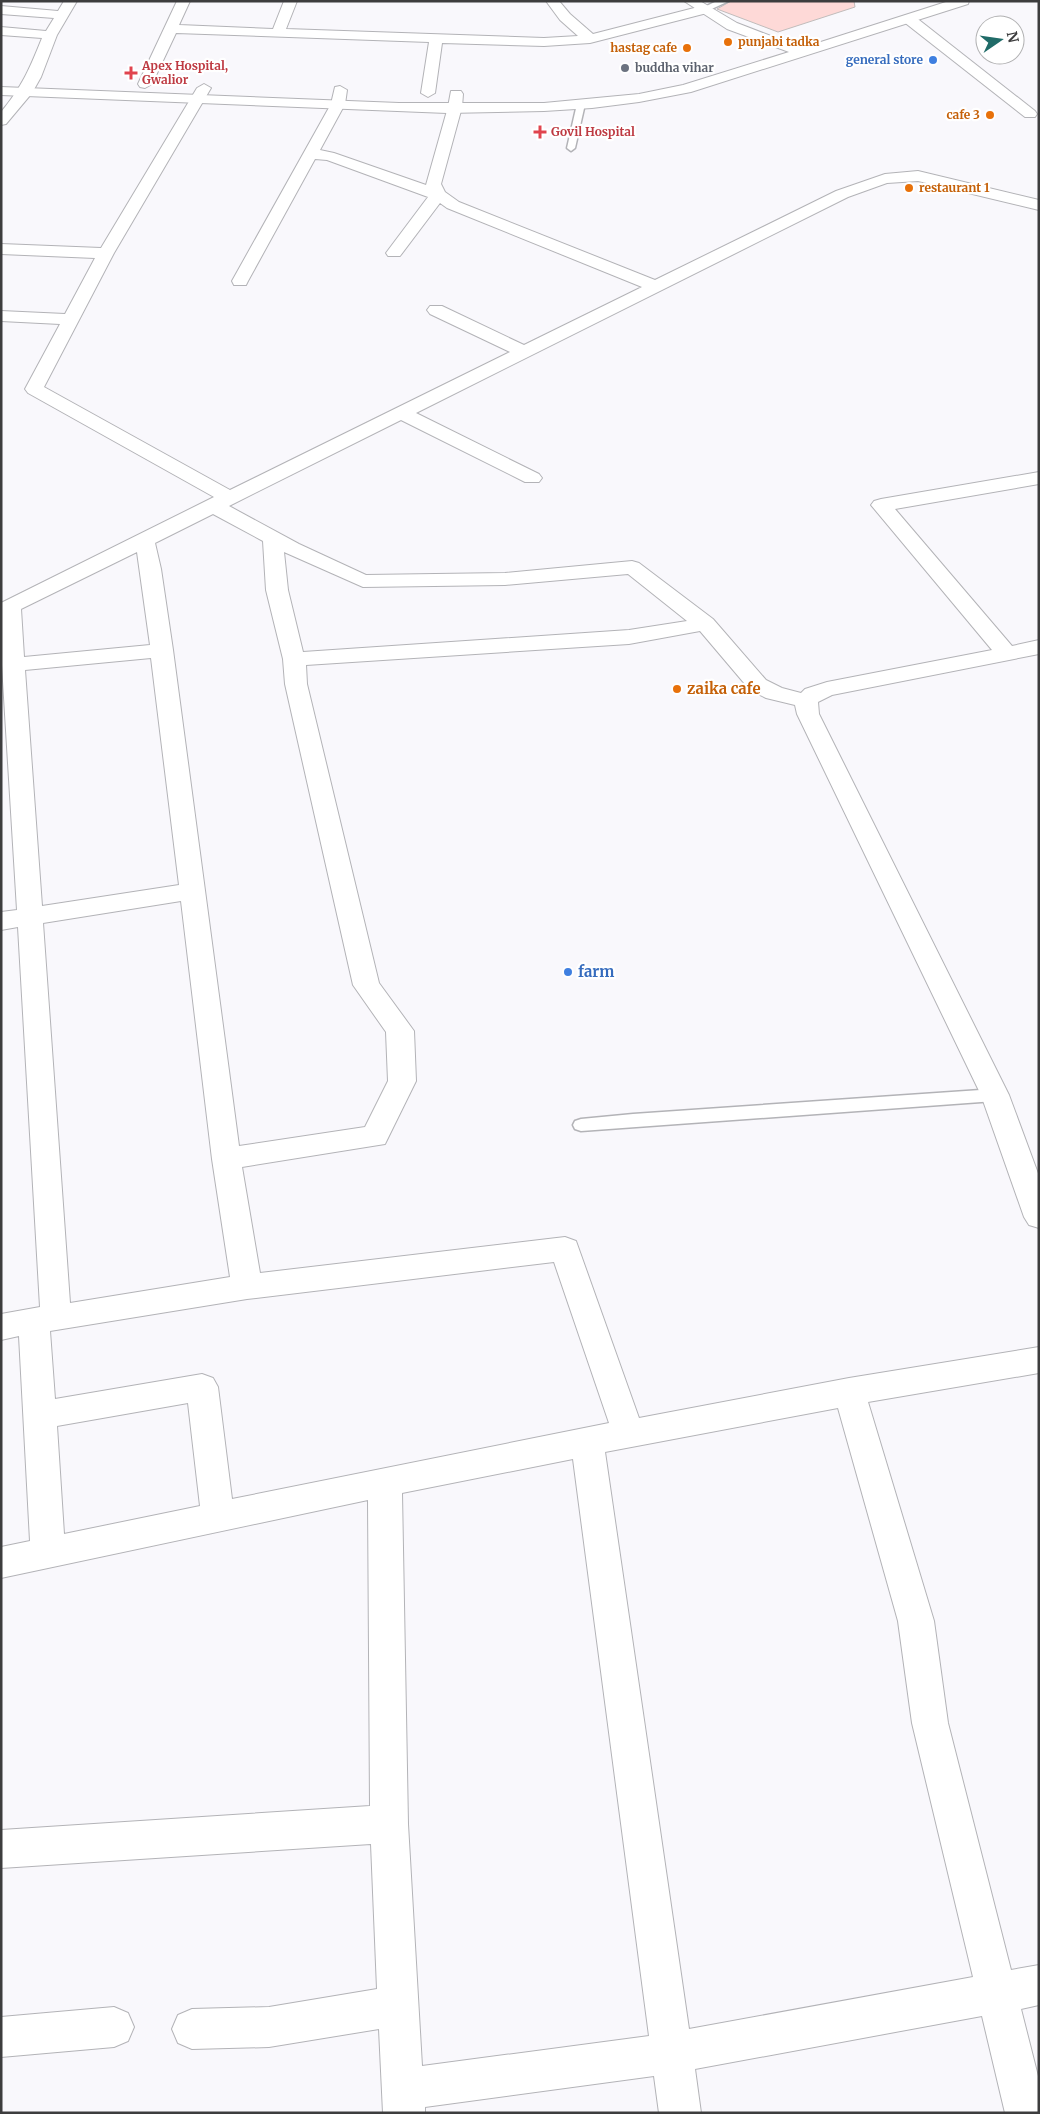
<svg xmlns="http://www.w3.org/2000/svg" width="1040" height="2114" viewBox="0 0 1040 2114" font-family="Merriweather,serif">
  <rect width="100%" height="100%" fill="#f9f8fc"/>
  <!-- building -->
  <polygon fill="#fed9d7" stroke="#c1bcbb" points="731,1 854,1 855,7 778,32 717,9"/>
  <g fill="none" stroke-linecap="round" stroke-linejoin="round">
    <defs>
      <g id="lane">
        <polygon points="717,1 729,1 705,12 698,10"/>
        <polygon points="581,101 585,104 575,148 571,151 567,148 577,104"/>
        <polygon points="995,1089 1001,1091 1003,1095 1001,1099 995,1101 581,1131 575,1129 573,1125 575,1121 581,1119 633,1114"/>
      </g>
      <g id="street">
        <path d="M64,1h13l-20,34 -16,42 -9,16 -26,31 -5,1v-13c21,-25 29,-44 41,-74l-41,-3v-8l45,4 8,-13 -53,-4v-8l57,5z"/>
        <polygon points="177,1 190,1 179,25 273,29 284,1 297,1 286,29 544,38 578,36 560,20 546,1 559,1 570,14 593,34 702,6 709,10 707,13 590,43 544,46 442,43 435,93 428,97 421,93 429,42 176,33 152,84 145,88 140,87 138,84"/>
        <polygon points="909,15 914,16 1035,111 1037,114 1035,117 1025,117 904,22 902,19 904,16"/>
        <path d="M204,84l7,4 -97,165 -70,134 186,103 280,-138 -80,-38 -3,-4 3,-4h12l82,39 118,-58 -195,-79 -7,-5 -40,53h-12l-2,-3 42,-56 -101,-37 -12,-1 -67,122 -2,4h-12l-2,-4 99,-177 4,-17 5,-1 7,4 -2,14 -25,46 14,3 92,32 22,-78 3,-16h10l2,3 -1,13 -21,77 4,8 14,10 196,78 181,-89 49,-17 33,-3 121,29v10l-121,-29 -31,2 -39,14 -432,216 123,61 3,4 -3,4h-14l-124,-62 -172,86 70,38 67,31 139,-2 127,-12 7,2 74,56 53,61 16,8 19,5 4,-4 22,-7 165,-32 -121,-145 3,-4 7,-2 158,-27v12l-144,25 117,137 27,-6v14l-207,41 -14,7 1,12 190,381 30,81v52l-10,-3 -5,-8 -43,-122 -184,-381 -2,-9 -29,-7 -16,-8 -50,-59 -71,13 -323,21 1,19 72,299 35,48 2,50 -31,63 -143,23 18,106 305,-36 11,4 63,177 210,-40 190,-31v26l-171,29 66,219 14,102 63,247 28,-5v40l-18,4 18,71v33h-34l-23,-97 -287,53 6,44h-42l-5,-37 -229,31v6h-42l-4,-84 -110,18 -77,2 -14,-6 -6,-14 6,-14 14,-6 77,-2 108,-18 -6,-145 -370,24v-38l369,-24 -2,-306 -367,78v-31l29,-6 -11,-205 -18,4v-26l39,-7 -22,-380 -17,3v-18l16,-2 -15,-245 -1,-62 213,-106 -186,-104 -3,-4 35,-65 -59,-3v-10l64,3 30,-56 -94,-4v-10l100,4 96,-160zM213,514l50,27 3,49 17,69 2,25 68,301 33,47 2,49 -23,46 -126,19 -66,-496 -12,-81 -6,-26zM137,552l13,93 -126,12 -3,-48zM284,552l79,35 142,-2 123,-11 59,47 -58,9 -326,22 -15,-62zM151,658l28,227 -137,21 -17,-236zM181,901l31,258 18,118 -160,26 -27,-380zM554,1262l55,161 -377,76 -14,-112 -5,-9 -11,-4 -147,25 -5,-68 197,-32zM188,1403l12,103 -136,28 -7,-108zM838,1408l60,213 14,102 61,254 -284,52 -84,-577zM573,1459l76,577 -227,30 -14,-242 -6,-331z"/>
        <polygon points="114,2007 128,2013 134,2027 128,2041 114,2047 1,2057 1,2017"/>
      </g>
      <polygon id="secondary" points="684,1 700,1 737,23 802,48 949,1 969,1 968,4 691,92 639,102 592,108 544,111 447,113 1,95 1,87 399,103 544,103 639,94 683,85 789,52 727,29"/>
    </defs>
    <!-- lane casing -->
    <use href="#lane" stroke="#b3b3b7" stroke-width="3"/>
    <!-- street casing -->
    <use href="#street" stroke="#b3b3b7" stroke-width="2"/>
    <!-- secondary casing -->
    <use href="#secondary" stroke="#b3b3b7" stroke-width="2"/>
    <!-- lane -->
    <use href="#lane" fill="#fff" fill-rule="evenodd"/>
    <!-- street -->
    <use href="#street" fill="#fff" fill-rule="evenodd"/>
    <!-- secondary -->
    <use href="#secondary" fill="#fff" fill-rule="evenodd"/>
  </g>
  <!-- markers -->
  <g fill="#e8710a" stroke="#fff" stroke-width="2">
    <circle cx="728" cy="42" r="5"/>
    <circle cx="687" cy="48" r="5"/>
    <circle cx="990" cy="115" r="5"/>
    <circle cx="909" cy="188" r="5"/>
    <circle cx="677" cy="689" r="5"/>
  </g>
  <g fill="#3f7fe0" stroke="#fff" stroke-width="2">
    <circle cx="933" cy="60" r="5"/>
    <circle cx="568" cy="972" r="5"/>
  </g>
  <circle fill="#6b7280" stroke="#fff" stroke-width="2" cx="625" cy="68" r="5"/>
  <g fill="#e0444e" stroke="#fff" stroke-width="2">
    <path d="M128.5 65.5h5v5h5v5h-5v5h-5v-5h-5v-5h5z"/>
    <path d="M537.5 124.5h5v5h5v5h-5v5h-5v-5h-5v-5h5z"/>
  </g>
  <g text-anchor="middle" stroke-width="4.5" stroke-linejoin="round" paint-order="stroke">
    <!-- far-food labels -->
    <g font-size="12" font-weight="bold" fill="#c56008" stroke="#fff" text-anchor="start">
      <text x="738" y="46">punjabi tadka</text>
      <text x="677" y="52" text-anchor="end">hastag cafe</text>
      <text x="980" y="119" text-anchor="end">cafe 3</text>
      <text x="919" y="192">restaurant 1</text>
    </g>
    <!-- far-shop labels -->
    <g font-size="12" font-weight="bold" fill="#366cbe" stroke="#fff" text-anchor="end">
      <text x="923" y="64">general store</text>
    </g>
    <!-- far-health labels -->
    <g font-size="12" font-weight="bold" fill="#be3a42" stroke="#fff" text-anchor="start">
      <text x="142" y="70">Apex Hospital,<tspan x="142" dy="14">Gwalior</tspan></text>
      <text x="551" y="136">Govil Hospital</text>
    </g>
    <!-- far-worship labels -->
    <g font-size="12" font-weight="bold" fill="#5b616d" stroke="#fff" text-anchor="start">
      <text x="635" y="72">buddha vihar</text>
    </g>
    <!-- food labels -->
    <g font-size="15" font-weight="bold" fill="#c56008" stroke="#fff" text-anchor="start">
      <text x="687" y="694">zaika cafe</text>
    </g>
    <!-- shop labels -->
    <g font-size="15" font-weight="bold" fill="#366cbe" stroke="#fff" text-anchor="start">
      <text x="578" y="977">farm</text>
    </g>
  </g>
  <!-- border -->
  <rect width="1040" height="2114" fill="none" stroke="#3d3d3e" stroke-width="5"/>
  <!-- north arrow -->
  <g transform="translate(1000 40) rotate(77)"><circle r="24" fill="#ffffff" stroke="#b1b1b2"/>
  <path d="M0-4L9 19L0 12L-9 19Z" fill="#206b68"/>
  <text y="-8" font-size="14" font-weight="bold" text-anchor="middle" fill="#3d3d3e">N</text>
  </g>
</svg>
